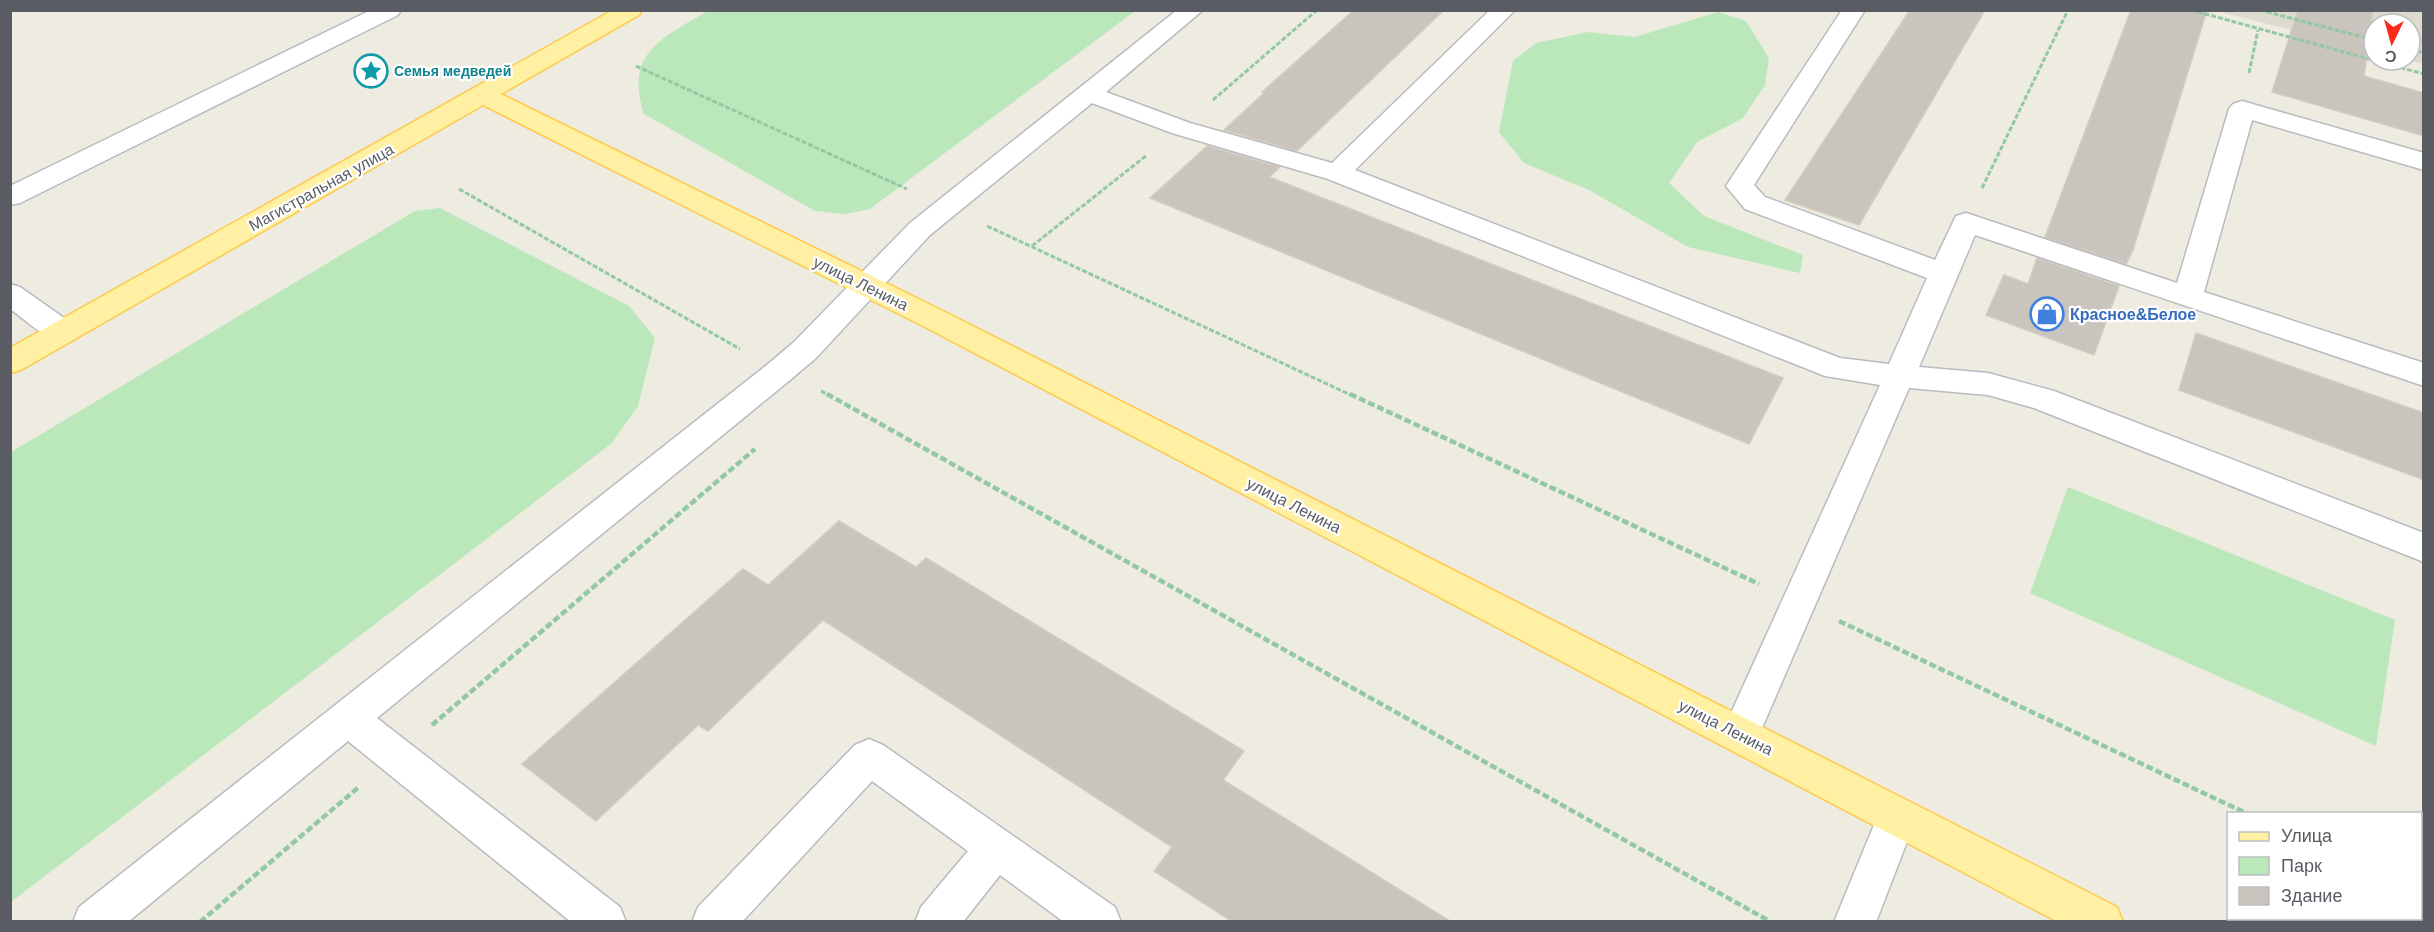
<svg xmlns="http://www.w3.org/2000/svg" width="2434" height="932" viewBox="0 0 2434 932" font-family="Helvetica,sans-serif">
  <rect width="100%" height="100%" fill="#eeebe0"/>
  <!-- education -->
  <polygon fill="#dddacf" points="2217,11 2423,11 2423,64 2408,60 2410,60 2410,24 2374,24 2374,51"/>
  <!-- green -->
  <g fill="#bae8ba">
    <path d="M708,11v-1l427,1 -265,198 -25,5 -30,-3 -171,-97c-20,-61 18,-76 64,-103z"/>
    <polygon points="1718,12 1746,21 1769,58 1765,85 1743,118 1697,142 1669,183 1704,216 1803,255 1800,273 1688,247 1589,190 1524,163 1499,132 1513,61 1536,43 1588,32 1635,37"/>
    <polygon points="440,208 629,306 655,338 638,406 612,443 11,902 11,452 415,211"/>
    <polygon points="2068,487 2395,620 2376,746 2030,593"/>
  </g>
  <!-- building -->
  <g fill="#c9c4bd" stroke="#d3ccbe" stroke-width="1.5">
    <polygon points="1354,10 1444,10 1297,151 1224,130 1264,93 1262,92"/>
    <polygon points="1910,10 1985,10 1859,225 1785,200"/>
    <polygon points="2131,10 2207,10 2133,250 2126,264 2045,237"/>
    <polygon points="2298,10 2373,10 2364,76 2424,93 2424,136 2272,92"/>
    <polygon points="1207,146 1280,167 1269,177 1783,378 1749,444 1150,198"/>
    <polygon points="2037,258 2119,286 2094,355 1986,315 2004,275 2028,284"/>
    <polygon points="2196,333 2424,413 2424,480 2179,390"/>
    <polygon points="839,521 916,567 926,558 1244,751 1223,780 1450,921 1231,921 1154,871 1172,847 823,620 708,731 698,725 596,821 522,764 743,569 768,585"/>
  </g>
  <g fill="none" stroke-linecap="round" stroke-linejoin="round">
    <defs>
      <g id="minor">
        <polygon points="371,10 401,10 398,15 20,203 10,205 10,186"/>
        <polygon points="1177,10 1203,10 1106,92 1190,123 1332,163 1490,10 1515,10 1355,170 1840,358 1889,364 1927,278 1745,209 1726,186 1842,10 1865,10 1754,185 1765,197 1935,260 1956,216 1966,213 2177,283 2229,109 2233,104 2242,101 2424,153 2424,170 2252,120 2204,292 2424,363 2424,386 1975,235 1919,367 1988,373 2054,391 2424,533 2424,562 2034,408 1988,395 1909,388 1759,735 1754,747 1740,752 1726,747 1721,735 1880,385 1825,376 1328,179 1172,133 1092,103 930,235 816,358 790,380 377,718 620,907 626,922 571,922 348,741 128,922 73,922 79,907 768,364 794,342 910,223"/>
        <path d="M10,284l10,3 54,38 4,7 -4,7c-24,7 -45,-17 -64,-30z"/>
        <polygon points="869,739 883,745 1115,907 1121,922 1064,922 1000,875 963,922 915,922 921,907 968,851 872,781 742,922 692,922 698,907 855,745"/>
        <polygon points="1897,797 1911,803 1917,816 1876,922 1834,922 1883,803"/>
      </g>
      <polygon id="major" points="613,10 642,10 639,15 501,94 947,313 2117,907 2123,922 2058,922 925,327 483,105 21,370 10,373 10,348"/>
    </defs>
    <!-- minor casing -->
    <use href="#minor" stroke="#b8bbc1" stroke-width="3"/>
    <!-- major casing -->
    <use href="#major" stroke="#feca49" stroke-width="3"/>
    <!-- path-far1 -->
    <g stroke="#93c9a2" stroke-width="3" stroke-dasharray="5 2" stroke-linecap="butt">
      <polyline points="2191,10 2424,74"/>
      <polyline points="2260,10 2374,40"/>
      <polyline points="2410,49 2424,53"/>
      <polyline points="636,66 907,189"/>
      <polyline points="2249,73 2258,30"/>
      <polyline points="1213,100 1317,10"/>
      <polyline points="1982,188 2068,10"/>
      <polyline points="459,189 740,349"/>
      <polyline points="987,226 1353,396"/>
      <polyline points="1032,246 1147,155"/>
      <polyline points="821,391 830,396"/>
    </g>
    <!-- path -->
    <g stroke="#93c9a2" stroke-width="4.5" stroke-dasharray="7 3" stroke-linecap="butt">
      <polyline points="827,394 1771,922"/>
      <polyline points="1350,394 1759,584"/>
      <polyline points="1839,621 2248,814"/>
      <polyline points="432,725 755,449"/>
      <polyline points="2420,894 2424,896"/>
      <polyline points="200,922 360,786"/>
    </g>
    <!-- minor -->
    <use href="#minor" fill="#fff" fill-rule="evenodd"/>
    <!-- major -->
    <use href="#major" fill="#fff0a4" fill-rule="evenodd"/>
  </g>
  <!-- icons -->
  <defs>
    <symbol id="sight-ring" viewBox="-11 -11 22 22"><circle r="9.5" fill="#fff" stroke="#0f9aa8" stroke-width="1.5"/><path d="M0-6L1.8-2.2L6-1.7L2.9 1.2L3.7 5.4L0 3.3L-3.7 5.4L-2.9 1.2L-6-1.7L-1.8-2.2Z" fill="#0f9aa8"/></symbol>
    <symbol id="shop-ring" viewBox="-11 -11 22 22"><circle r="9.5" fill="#fff" stroke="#3f7fe0" stroke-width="1.5"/><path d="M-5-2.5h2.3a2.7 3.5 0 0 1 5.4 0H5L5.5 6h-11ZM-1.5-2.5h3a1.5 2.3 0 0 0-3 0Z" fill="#3f7fe0"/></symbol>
  </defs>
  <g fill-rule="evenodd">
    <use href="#sight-ring" x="352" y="52" width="38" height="38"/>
    <use href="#shop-ring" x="2028" y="295" width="38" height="38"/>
  </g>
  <g text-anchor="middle" stroke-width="4.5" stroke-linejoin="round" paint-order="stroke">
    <!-- far-culture labels -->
    <g font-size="14" font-weight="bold" fill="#0d838f" stroke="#fff" text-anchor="start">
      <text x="394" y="76">Семья медведей</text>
    </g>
    <!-- street labels -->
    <g font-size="16" fill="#595d63" stroke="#fff">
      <text transform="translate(321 187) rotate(-29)" y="6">Магистральная улица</text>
      <text transform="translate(861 283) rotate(26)" y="6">улица Ленина</text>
      <text transform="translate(1294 505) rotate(27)" y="6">улица Ленина</text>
      <text transform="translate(1726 727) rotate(27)" y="6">улица Ленина</text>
    </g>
    <!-- shop labels -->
    <g font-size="16" font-weight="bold" fill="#366cbe" stroke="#fff" text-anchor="start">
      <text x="2070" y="320">Красное&amp;Белое</text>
    </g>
  </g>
  <!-- border -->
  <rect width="2434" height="932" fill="none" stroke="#595d63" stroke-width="24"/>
  <!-- legend -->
  <rect x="2227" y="812" width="195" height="108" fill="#ffffff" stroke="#bdbec1" stroke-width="1.5"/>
  <rect x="2239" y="832" width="30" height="9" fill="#fff0a4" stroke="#bdbec1" stroke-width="1.5"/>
  <text x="2281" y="842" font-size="18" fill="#595d63">Улица</text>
  <rect x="2239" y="857" width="30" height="18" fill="#bae8ba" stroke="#bdbec1" stroke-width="1.5"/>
  <text x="2281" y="872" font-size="18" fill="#595d63">Парк</text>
  <rect x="2239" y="887" width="30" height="18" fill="#c9c4bd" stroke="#bdbec1" stroke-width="1.5"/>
  <text x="2281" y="902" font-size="18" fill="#595d63">Здание</text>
  <!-- north arrow -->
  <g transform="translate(2392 42) rotate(185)"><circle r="28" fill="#ffffff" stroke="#bdbec1" stroke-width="1.5"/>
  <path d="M0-4.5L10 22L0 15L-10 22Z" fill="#f92b1b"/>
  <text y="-9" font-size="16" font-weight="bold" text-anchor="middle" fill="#595d63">С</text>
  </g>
</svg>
